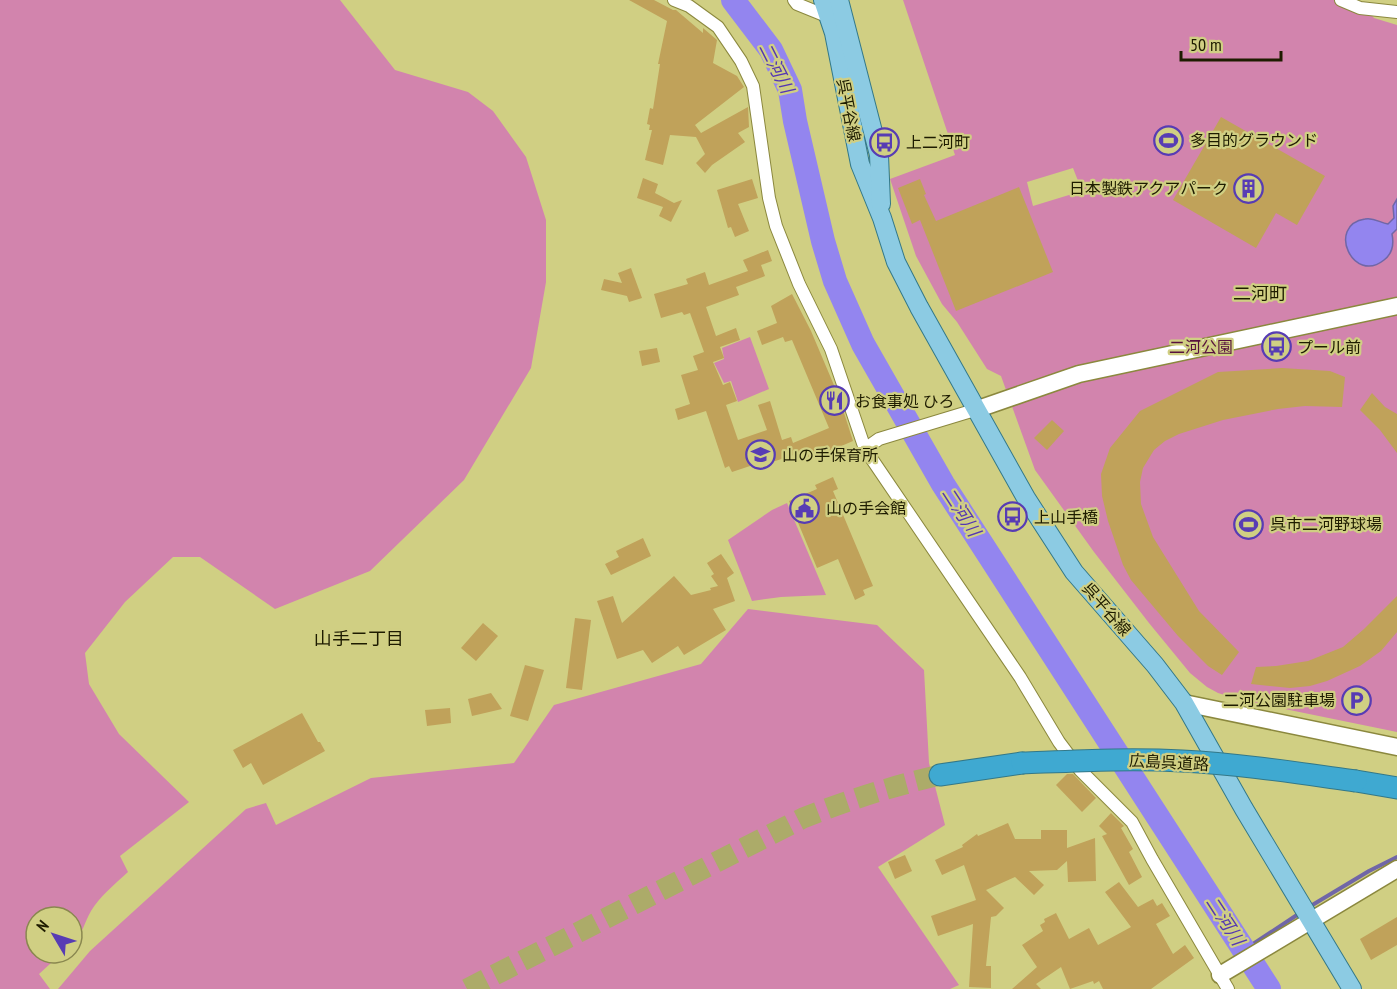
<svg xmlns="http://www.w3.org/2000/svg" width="1397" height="989" viewBox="0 0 1397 989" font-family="'PT Sans Narrow','Noto Sans JP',sans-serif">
  <rect width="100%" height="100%" fill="#d0cf83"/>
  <!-- green -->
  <g fill="#d284ad" fill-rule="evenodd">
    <path d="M0,0h340l55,70 73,22 25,19 33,46 20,63v62l-15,86 -67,112 -94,91 -95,38 -75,-52h-27l-48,45 -40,51 4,31 30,50 70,68 -69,54 8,16c-13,12 -28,24 -37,39 -7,12 -8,23 -19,33v-27h-36v36h26l-23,21 11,15h-50z"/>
    <path d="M903,0h454l17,18 23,7v707l-152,-31 -27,-8 -11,-6 -17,-14 -41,-50 -55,-71 -59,-82 -34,-94 -14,-7 -30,-47 -15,-18 -26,-48 -26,-77 65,-24zM1073,168l9,23 -49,15 -6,-24z"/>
    <polygon points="750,337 769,389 738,402 731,381 724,383 714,363 724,359 722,348"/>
    <polygon points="787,503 826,595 781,597 752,601 728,540 772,510"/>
    <polygon points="748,609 877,625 924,670 929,763 945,825 878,867 959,985 950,989 58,989 90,951 246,809 266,803 276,825 371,778 514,763 554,705 701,664"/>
  </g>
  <!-- water -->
  <path fill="#9385ef" stroke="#7066a7" stroke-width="1.5" d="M1397,199v30l-5,5c2,10 0,20 -8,26 -31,25 -58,-35 -19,-41 9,-2 15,4 23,5l6,-6 -1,-12z"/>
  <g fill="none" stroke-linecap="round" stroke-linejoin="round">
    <!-- stream -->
    <g stroke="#7066a7" stroke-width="4">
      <polyline points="1309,907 1369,871 1397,857"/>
      <polyline points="1244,950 1300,913"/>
    </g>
    <!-- river -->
    <polyline stroke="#9385ef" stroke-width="24" points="733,0 771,50 790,90 795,121 823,241 835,281 863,344 943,484 1269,989"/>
  </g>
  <!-- building -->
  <g fill="#c0a25a">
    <polygon points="629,0 654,0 673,10 676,10 703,33 703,28 717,40 713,63 737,76 744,87 695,125 701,133 748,107 749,127 738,133 745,142 712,165 705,173 696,163 705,154 696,137 670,135 663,165 645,160 652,130 649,130 650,125 647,124 650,108 653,109 660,64 658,64 667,21"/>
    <polygon points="1221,117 1325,176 1297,225 1276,213 1256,248 1173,200"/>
    <polygon points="643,178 658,184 655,193 674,203 682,200 671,222 659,216 663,207 637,198"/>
    <polygon points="752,179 758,198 738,204 749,231 735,237 731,227 728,228 717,190"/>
    <polygon points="920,179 926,194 924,195 936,221 1019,187 1053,272 956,311 920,220 912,224 898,188"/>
    <polygon points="768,250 772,261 761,265 765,276 736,287 739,295 706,307 716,336 736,328 740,340 720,347 724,358 713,362 723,385 730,382 737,401 726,405 738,440 767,430 758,405 770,401 782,440 791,437 793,443 829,428 792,340 785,342 783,337 762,345 757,331 777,323 771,306 792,294 811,331 839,397 853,441 804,462 799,459 797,454 760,466 759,463 732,472 729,466 725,468 706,411 678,420 675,409 690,404 681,375 698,370 693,356 704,352 690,313 684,315 682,312 661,318 654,294 688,284 686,279 705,272 709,285 748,271 743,260"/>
    <polygon points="631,268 642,298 629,302 627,296 601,290 604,279 622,283 618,273"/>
    <polygon points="657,348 660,362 642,366 639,351"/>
    <polygon points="1282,368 1330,371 1345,377 1342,407 1305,406 1278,409 1223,420 1179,434 1165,441 1154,450 1143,468 1140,482 1141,504 1153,537 1199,611 1239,652 1222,675 1208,666 1178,636 1131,580 1123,565 1108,521 1102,496 1101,474 1110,448 1140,411 1218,372"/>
    <polygon points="1372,393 1385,407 1397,414 1397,453 1380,430 1360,410"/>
    <polygon points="1052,420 1064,431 1047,450 1034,438"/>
    <polygon points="833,477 838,489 833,491 873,586 863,590 865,595 855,600 838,559 817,568 789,501 817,489 815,485"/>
    <polygon points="643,538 651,556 611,575 605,564 619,557 616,551"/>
    <polygon points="721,554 734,573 727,578 735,601 713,609 726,630 684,655 678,646 652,663 643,650 617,659 597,601 613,596 622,623 674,576 691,595 711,590 710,588 718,586 711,576 714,574 707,563"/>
    <polygon points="1397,596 1397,632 1381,651 1360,666 1327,681 1310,686 1290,688 1251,684 1256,667 1276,666 1308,661 1343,647 1364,629"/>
    <polygon points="575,618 591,620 582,690 566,688"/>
    <polygon points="483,623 498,636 476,661 461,648"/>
    <polygon points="525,665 544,670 528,721 510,716"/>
    <polygon points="491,693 502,709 472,716 468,699"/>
    <polygon points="450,708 451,723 427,726 425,710"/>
    <polygon points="302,713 318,742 320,742 325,751 263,785 251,763 243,768 233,750"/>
    <polygon points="1067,774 1073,774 1096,798 1082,812 1056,785"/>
    <polygon points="1111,813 1124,826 1121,828 1133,849 1129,852 1142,877 1129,885 1102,836 1107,834 1099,826"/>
    <polygon points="1008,823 1015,839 1041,839 1041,830 1067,830 1067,848 1095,838 1096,881 1068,882 1067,861 1057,870 1029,871 1044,885 1034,895 1015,877 986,890 1004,908 996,916 991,917 986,966 991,966 991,988 969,987 973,924 938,936 931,916 976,900 964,865 942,875 935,860 963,847 962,845 977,834 978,836"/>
    <polygon points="905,855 912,871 895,879 888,862"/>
    <polygon points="1119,882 1138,907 1153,899 1157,906 1162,903 1170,916 1156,924 1173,954 1185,945 1194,958 1151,989 1103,989 1099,981 1094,984 1093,981 1070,989 1061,967 1036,984 1041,989 1012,989 1037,967 1022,945 1043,931 1040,925 1045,922 1044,919 1056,913 1069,939 1089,928 1098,945 1131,927 1105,892"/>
    <polygon points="1397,917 1397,945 1371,960 1360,939"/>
  </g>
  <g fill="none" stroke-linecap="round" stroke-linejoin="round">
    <!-- highway-tunnel -->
    <path stroke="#acab69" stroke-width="21" stroke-dasharray="21 10" stroke-linecap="butt" d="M467,989l336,-171c45,-18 90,-32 137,-43"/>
    <defs>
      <g id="street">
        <polyline points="674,0 689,6 718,27 741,61 753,86 769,198 776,226 799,284 831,349 865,449 1020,677 1059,742 1080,770 1132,822 1152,859 1228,989"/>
        <polyline points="794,0 797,4 829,17"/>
        <polyline points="1341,0 1360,8 1397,12"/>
        <polyline points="865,449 879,439 978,409"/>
      </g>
      <g id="secondary">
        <polyline points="978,409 1079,374 1397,306"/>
        <polyline points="1184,703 1397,747"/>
        <polyline points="1220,975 1397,869"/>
      </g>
      <g id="primary">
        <polyline points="823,0 834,33 860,164 882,218 896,262 919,307 1026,498 1074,572 1155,665 1184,703 1244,809 1352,989"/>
        <polyline points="839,0 879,155 881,204"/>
      </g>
      <g id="highway">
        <polyline points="940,775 1022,763"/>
        <polyline points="1356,781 1397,788"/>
      </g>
    </defs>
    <!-- street casing -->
    <use href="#street" stroke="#8b883e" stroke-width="14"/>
    <!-- secondary casing -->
    <use href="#secondary" stroke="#8b883e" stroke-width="19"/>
    <!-- primary casing -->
    <use href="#primary" stroke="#337888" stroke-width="20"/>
    <!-- highway casing -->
    <use href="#highway" stroke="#337888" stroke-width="23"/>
    <!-- street -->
    <use href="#street" stroke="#fff" stroke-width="12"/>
    <!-- secondary -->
    <use href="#secondary" stroke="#fff" stroke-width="16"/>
    <!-- primary -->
    <use href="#primary" stroke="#8ccbe3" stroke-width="18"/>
    <!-- highway -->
    <use href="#highway" stroke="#3fa9d1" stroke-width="21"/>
    <defs>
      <path id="highway-bridge" d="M1022,763c53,-2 107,-5 160,-2 58,3 116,12 174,20"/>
    </defs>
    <!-- highway-bridge casing -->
    <use href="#highway-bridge" stroke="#337888" stroke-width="23" stroke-linecap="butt"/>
    <!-- highway-bridge -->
    <use href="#highway-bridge" stroke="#3fa9d1" stroke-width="21"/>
  </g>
  <!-- icons -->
  <defs>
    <symbol id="stadium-ring" viewBox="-11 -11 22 22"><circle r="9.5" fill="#d0cf83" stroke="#573cb4" stroke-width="1.5"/><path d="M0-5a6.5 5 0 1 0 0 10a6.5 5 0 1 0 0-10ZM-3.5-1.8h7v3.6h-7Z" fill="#573cb4"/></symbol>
    <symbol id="bus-ring" viewBox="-11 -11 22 22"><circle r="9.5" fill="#d0cf83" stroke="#573cb4" stroke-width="1.5"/><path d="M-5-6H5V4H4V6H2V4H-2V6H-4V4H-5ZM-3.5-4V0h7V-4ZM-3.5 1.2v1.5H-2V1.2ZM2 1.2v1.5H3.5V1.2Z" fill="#573cb4"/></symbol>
    <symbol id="building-ring" viewBox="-11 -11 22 22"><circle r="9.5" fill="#d0cf83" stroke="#573cb4" stroke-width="1.5"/><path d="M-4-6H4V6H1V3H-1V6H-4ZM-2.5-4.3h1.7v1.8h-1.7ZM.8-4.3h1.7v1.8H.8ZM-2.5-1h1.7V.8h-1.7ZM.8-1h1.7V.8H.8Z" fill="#573cb4"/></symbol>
    <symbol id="restaurant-ring" viewBox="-11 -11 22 22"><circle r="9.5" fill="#d0cf83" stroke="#573cb4" stroke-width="1.5"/><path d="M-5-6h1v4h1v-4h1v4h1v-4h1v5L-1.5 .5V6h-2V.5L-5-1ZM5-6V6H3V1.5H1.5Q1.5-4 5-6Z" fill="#573cb4"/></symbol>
    <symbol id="school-ring" viewBox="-11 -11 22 22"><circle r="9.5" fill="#d0cf83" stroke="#573cb4" stroke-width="1.5"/><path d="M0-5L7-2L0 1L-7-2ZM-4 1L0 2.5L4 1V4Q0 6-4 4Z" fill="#573cb4"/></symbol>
    <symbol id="civic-ring" viewBox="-11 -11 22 22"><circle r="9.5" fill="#d0cf83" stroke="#573cb4" stroke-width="1.5"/><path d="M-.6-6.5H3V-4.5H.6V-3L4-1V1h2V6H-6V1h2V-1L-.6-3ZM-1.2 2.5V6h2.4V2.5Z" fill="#573cb4"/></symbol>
    <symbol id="parking-ring" viewBox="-11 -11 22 22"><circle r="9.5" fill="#d0cf83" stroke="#573cb4" stroke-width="1.5"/><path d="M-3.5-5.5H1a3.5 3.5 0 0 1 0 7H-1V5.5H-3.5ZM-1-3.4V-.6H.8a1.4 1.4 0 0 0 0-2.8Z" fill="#573cb4"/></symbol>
  </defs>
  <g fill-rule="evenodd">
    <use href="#stadium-ring" x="1152" y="124" width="33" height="33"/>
    <use href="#bus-ring" x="868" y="126" width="33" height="33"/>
    <use href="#building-ring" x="1232" y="172" width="33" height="33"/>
    <use href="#bus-ring" x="1260" y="330" width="33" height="33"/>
    <use href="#restaurant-ring" x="818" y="384" width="33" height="33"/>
    <use href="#school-ring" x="744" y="438" width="33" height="33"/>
    <use href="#civic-ring" x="788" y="492" width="33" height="33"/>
    <use href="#bus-ring" x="996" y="500" width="33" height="33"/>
    <use href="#stadium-ring" x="1232" y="508" width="33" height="33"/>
    <use href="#parking-ring" x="1340" y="684" width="33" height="33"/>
  </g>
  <g text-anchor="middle" stroke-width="4.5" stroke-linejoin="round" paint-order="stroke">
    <!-- street labels -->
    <g font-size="16" fill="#1e1c00" stroke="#d0cf83">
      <text transform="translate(849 110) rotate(79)" y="6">呉平谷線</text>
      <text transform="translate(1107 609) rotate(49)" y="6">呉平谷線</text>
      <text transform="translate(1169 762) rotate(3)" y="6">広島呉道路</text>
    </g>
    <!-- poi labels -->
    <g font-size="16" fill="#1e1c00" stroke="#d0cf83" text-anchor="start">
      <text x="1190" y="146">多目的グラウンド</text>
      <text x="906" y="148">上二河町</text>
      <text x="1228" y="194" text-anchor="end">日本製鉄アクアパーク</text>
      <text x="1297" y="353">プール前</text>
      <text x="855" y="407">お食事処 ひろ</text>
      <text x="782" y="461">山の手保育所</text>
      <text x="826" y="514">山の手会館</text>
      <text x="1034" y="523">上山手橋</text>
      <text x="1270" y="530">呉市二河野球場</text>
      <text x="1335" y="706" text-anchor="end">二河公園駐車場</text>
    </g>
    <!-- park labels -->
    <g font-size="16" fill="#57123d" stroke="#d0cf83">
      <text x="1201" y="353">二河公園</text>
    </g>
    <!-- water labels -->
    <g font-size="18" font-style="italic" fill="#5437b2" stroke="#d0cf83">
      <text transform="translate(776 68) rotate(63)" y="6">二河川</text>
      <text transform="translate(961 512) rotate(57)" y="6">二河川</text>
      <text transform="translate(1225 921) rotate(57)" y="6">二河川</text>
    </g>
    <!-- neighbourhood labels -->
    <g font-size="18" fill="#1e1c00" stroke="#d0cf83">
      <text x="1260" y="300">二河町</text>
      <text x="359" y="645">山手二丁目</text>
    </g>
  </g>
  <!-- north arrow -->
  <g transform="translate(54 935) rotate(309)"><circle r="28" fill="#d0cf83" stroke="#89874f" stroke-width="1.5"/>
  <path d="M0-4.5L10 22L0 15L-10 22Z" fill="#573cb4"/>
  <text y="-9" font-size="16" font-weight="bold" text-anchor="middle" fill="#1e1c00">N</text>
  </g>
  <!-- scale -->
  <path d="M1181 51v9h100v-9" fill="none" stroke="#1e1c00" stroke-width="3"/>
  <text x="1190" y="51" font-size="18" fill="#1e1c00" stroke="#d0cf83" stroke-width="4.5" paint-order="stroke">50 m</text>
</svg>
